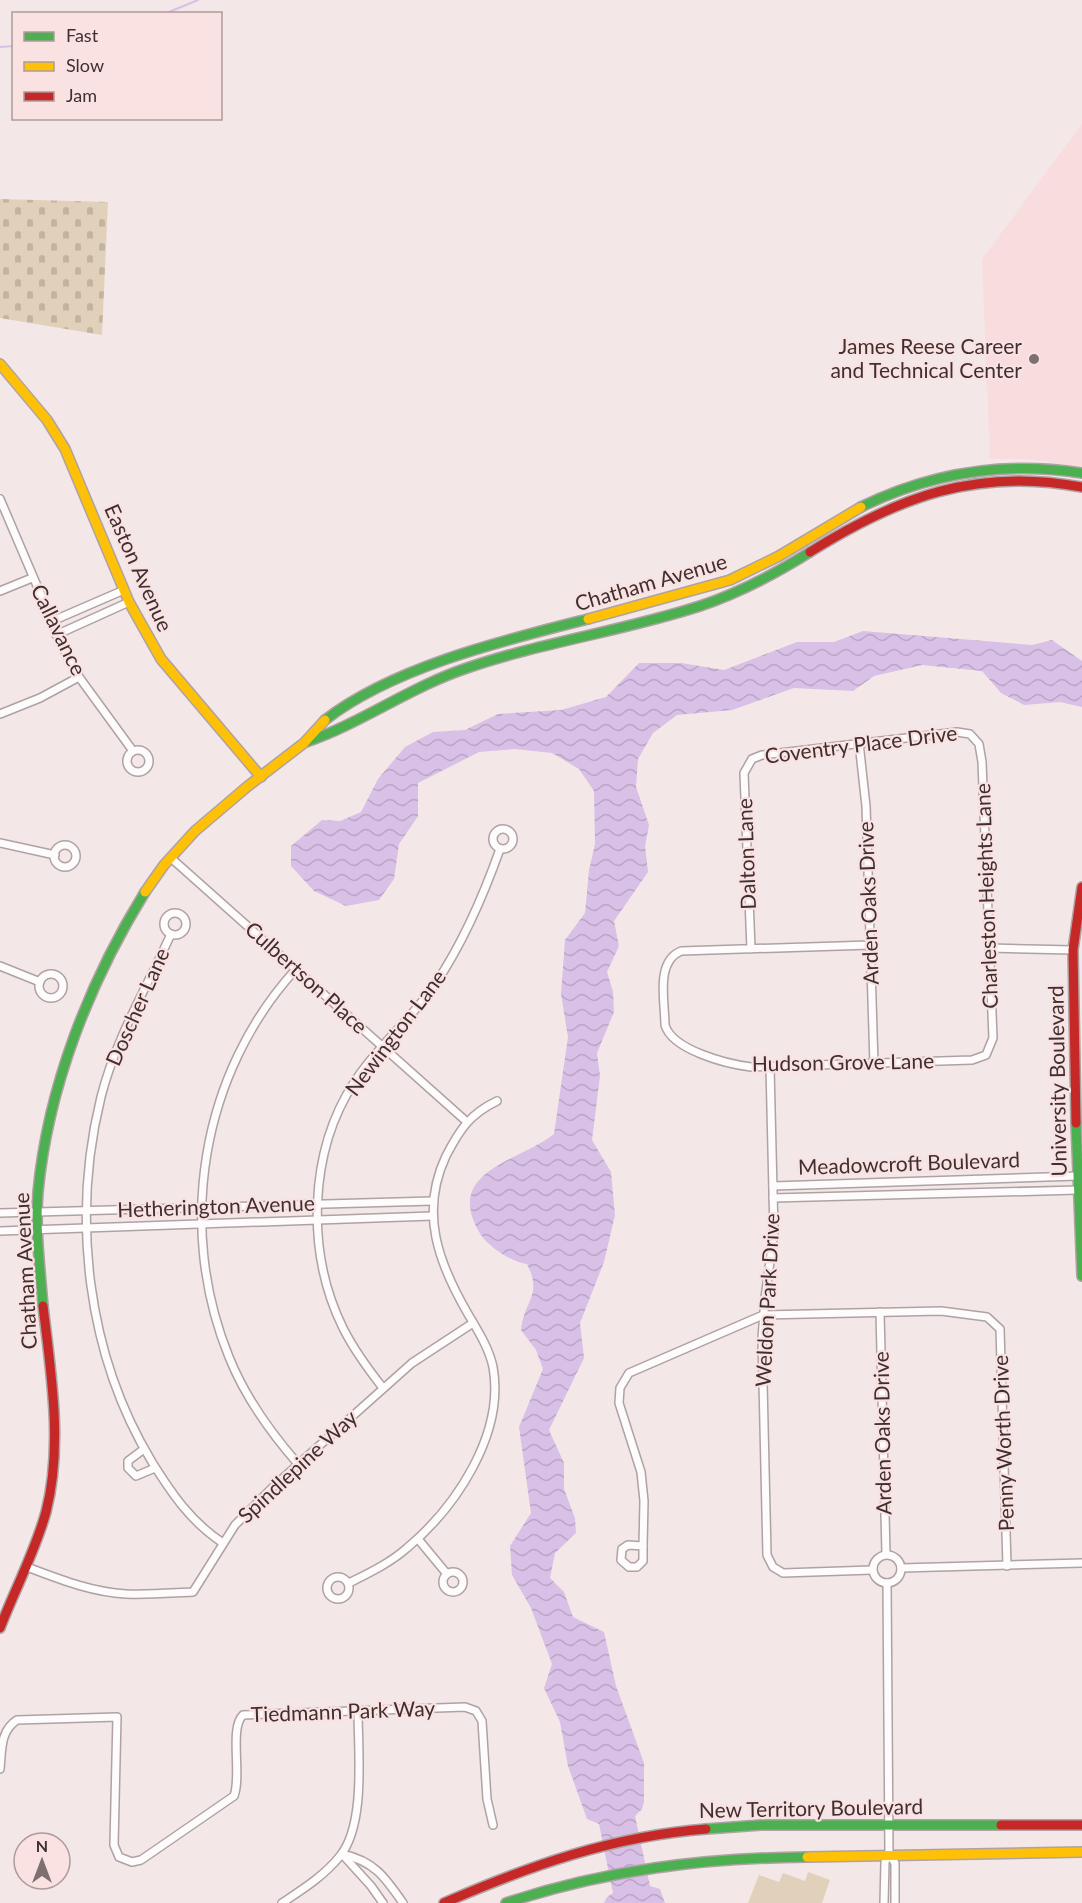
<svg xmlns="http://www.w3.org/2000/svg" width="1082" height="1903" viewBox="0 0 1082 1903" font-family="Lato,sans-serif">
  <defs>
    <pattern id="cemetery-stones" width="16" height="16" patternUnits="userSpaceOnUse" patternTransform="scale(1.5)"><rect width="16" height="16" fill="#e2d1ba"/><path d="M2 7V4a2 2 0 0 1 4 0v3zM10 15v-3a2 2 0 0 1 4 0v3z" fill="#c3b4a0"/></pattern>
    <pattern id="water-waves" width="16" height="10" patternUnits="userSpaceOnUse" patternTransform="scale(1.5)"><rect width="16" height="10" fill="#d8c0e6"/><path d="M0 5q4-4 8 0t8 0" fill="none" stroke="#baa5c6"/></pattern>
  </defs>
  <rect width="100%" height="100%" fill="#f4e7e7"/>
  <!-- built -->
  <polygon fill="#f9ddde" points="1082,124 1082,467 1028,459 990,459 982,259"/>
  <!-- cemetery -->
  <polygon fill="url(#cemetery-stones)" points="0,199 108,202 102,335 0,318"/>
  <!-- pitch -->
  <polygon fill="#e2d1ba" points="808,1872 830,1880 822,1903 748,1903 759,1875 779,1882 783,1873 805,1881"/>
  <!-- water -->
  <path fill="url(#water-waves)" d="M863,631l169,14 20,-5 30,21v46l-22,-5 -36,3 -23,-12 -19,-22 -60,-6 -48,11 -21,15 -59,-3 -62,22 -55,5 -24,18 -15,26 -2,28 13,38 -4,21 3,26 -34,49 5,25 -12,26 6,20 1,20 -17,41 3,23 -8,64 19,32 4,43 -11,47 -24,61 4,35 -35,72 15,33v26l11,29 1,15 -21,20 -5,25 14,14 9,25 31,15 12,54 28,77v39l-2,7 -7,7 15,70 10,3 5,14h-61l3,-6 6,-4 -14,-69 -12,-5 -19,-53 -8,-44 -16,-34 8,-24 -21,-56 -19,-33 -2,-29 21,-33 -12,-86 24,-58 -7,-19 -15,-20c3,-29 22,-35 6,-66 -14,-1 -38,-17 -46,-29 -40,-64 38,-73 73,-101l14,-97 -7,-43 4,-54 20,-27 4,-43 6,-26 -1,-53 -15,-22 -27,-16 -37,-4 -36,3 -61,31v33l-19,28 -5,35 -15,21 -33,6 -32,-15 -23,-25v-20l31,-26 18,1 21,-9 17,-33 27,-32 28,-15 32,-2 33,-16 63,-4 45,-13 33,-34h42l43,7 73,-28h37z"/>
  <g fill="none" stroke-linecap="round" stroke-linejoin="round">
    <!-- stream -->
    <g stroke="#d8c0e6" stroke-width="2">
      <polyline points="164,14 198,0"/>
      <polyline points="0,47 14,46"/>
    </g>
    <defs>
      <g id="street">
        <polyline points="0,499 67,656 79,677 133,751"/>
        <polyline points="0,591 32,578"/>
        <polyline points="50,622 124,590"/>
        <polyline points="56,635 129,602"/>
        <polyline points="0,714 40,698 79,677"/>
        <polyline points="859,743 866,806 874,1064"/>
        <circle cx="138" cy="761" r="11"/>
        <circle cx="503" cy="839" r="10"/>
        <polyline points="0,843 55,855"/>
        <circle cx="65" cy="856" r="11"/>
        <polyline points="171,858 467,1122"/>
        <circle cx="175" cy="924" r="11"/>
        <path d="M171,934c-25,55 -55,104 -70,163 -30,121 -14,258 51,365 20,32 39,60 71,81"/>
        <polyline points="990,948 1073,950"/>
        <path d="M751,949l-7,-176 8,-14 10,-4 195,-23 13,2 9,10 3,18 11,276 -7,17 -14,5 -221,7c-24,-3 -79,-17 -86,-42 0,-23 -10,-63 16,-74l189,-6"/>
        <polyline points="0,966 40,982"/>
        <path d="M296,969c-95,104 -120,258 -67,388 16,40 41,75 69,107"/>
        <circle cx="51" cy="986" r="12"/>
        <polyline points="770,1067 774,1232 765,1298 762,1339 767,1555 773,1567 783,1573 872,1570"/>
        <polyline points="773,1186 1078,1176"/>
        <polyline points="773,1198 1078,1190"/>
        <polyline points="0,1213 433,1201"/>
        <polyline points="0,1231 432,1216"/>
        <polyline points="880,1312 886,1554"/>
        <path d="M383,1388c-15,-19 -29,-38 -40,-60 -37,-75 -35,-176 12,-247 23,-36 57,-62 81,-98 28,-42 47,-86 64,-134"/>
        <polyline points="144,1449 128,1461 128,1468 136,1476 155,1468"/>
        <polyline points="418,1539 447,1574"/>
        <polygon points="628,1545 643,1546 643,1561 637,1567 629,1567 621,1560 622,1549"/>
        <polyline points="643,1546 644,1501 641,1472 619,1403 620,1388 629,1373 763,1315 941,1311 987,1317 1000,1329 1007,1566"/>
        <circle cx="887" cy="1569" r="14"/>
        <path d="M27,1567c32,12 64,25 99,27 22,1 45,-1 67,-2l42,-67 39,-39 138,-123 61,-40"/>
        <polyline points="901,1568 1082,1563"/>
        <circle cx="453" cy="1582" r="10"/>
        <circle cx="338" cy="1588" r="11"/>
        <path d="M349,1583c20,-10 41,-20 58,-35 49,-41 98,-114 86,-181 -4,-19 -15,-36 -25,-53 -29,-50 -49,-101 -22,-158 14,-27 24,-42 51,-55"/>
        <path d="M0,1769c2,-19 0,-38 17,-49l100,-3 -3,128 5,12 13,5 9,-2 93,-64c8,-21 -5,-68 9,-81l222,-8 11,4 6,10 5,78 6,26"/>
        <path d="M342,1854c32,7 43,23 61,49"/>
        <polyline points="342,1854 371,1886 383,1903"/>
        <polyline points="889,1854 895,1863 895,1903"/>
        <path d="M282,1903c21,-14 42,-27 58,-47 26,-32 18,-105 18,-145"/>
        <polyline points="884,1903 885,1862 889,1854 887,1583"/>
      </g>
      <g id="fast">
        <path d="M861,507c71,-35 143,-46 221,-34"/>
        <path d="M325,720c68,-53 180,-80 263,-101"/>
        <path d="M306,742c56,-19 104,-55 161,-74 76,-26 156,-37 233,-62 39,-13 75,-32 110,-54"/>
        <polyline points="1076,1123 1082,1276"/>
        <path d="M43,1306c-3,-38 -8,-77 -5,-114 10,-106 52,-211 107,-300"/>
        <polyline points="706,1829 761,1825 1001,1825"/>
        <path d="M506,1903c99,-33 197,-45 301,-46"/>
      </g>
      <g id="slow">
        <polyline points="0,364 47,420 65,449 129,602 161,659 261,777"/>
        <polyline points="588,619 730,580 779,556 861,507"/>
        <polyline points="145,892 164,865 195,831 248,786 304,743 325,720"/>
        <polyline points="807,1857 1082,1852"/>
      </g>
      <g id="jam">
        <path d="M810,552c88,-55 167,-85 272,-65"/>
        <polyline points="1076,1123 1073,950 1082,887"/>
        <path d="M0,1628c15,-39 35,-76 46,-116 17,-66 5,-139 -3,-206"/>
        <polyline points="1001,1825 1082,1825"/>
        <path d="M444,1903c85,-37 169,-67 262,-74"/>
      </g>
    </defs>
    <!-- street casing -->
    <use href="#street" stroke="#afa2a2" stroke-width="10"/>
    <!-- fast casing -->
    <use href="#fast" stroke="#afa2a2" stroke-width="12"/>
    <!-- slow casing -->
    <use href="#slow" stroke="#afa2a2" stroke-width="12"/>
    <!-- jam casing -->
    <use href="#jam" stroke="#afa2a2" stroke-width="12"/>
    <!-- street -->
    <use href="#street" stroke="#fdfbfb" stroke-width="7"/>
    <!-- fast -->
    <use href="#fast" stroke="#4caf50" stroke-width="9"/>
    <!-- slow -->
    <use href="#slow" stroke="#ffc107" stroke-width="9"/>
    <!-- jam -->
    <use href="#jam" stroke="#c62828" stroke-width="9"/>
  </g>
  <!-- markers -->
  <circle fill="#7e7070" stroke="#fae1e2" stroke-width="2" cx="1034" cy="359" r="6"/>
  <g text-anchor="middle" stroke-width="4.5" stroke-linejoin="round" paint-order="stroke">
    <!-- poi labels -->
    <g font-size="21" fill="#3f3030" stroke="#fae1e2" text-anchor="end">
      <text x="1022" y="354">James Reese Career<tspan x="1022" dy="24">and Technical Center</tspan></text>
    </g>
    <!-- street labels -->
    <g font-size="21" fill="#3f3030" stroke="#fae1e2">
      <text transform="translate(138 568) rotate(66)" y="7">Easton Avenue</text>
      <text transform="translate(651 583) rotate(-16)" y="7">Chatham Avenue</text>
      <text transform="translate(58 630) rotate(64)" y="7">Callavance</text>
      <text transform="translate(861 745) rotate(-7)" y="7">Coventry Place Drive</text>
      <text transform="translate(747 854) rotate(-92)" y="7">Dalton Lane</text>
      <text transform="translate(987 896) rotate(-92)" y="7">Charleston Heights Lane</text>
      <text transform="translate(869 903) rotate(-92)" y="7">Arden Oaks Drive</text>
      <text transform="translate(306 978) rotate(42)" y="7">Culbertson Place</text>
      <text transform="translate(138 1007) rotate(-66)" y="7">Doscher Lane</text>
      <text transform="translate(396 1033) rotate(-53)" y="7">Newington Lane</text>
      <text transform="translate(843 1063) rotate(-1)" y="7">Hudson Grove Lane</text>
      <text transform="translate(1058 1081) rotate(-91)" y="7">University Boulevard</text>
      <text transform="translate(909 1164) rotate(-2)" y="7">Meadowcroft Boulevard</text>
      <text transform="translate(216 1207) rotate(-2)" y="7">Hetherington Avenue</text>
      <text transform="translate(26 1271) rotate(-93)" y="7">Chatham Avenue</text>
      <text transform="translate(768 1300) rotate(-87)" y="7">Weldon Park Drive</text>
      <text transform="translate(883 1433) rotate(-91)" y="7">Arden Oaks Drive</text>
      <text transform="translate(1004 1443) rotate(-92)" y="7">Penny Worth Drive</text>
      <text transform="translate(298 1467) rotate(-43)" y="7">Spindlepine Way</text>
      <text transform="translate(343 1712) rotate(-2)" y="7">Tiedmann Park Way</text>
      <text transform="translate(811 1809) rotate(-1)" y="7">New Territory Boulevard</text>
    </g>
  </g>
  <!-- legend -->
  <rect x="12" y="12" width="210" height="108" fill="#fae1e2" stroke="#af9a9b" stroke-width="1.5"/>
  <rect x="24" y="32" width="30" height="9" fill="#4caf50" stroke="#af9a9b" stroke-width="1.5"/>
  <text x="66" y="42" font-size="18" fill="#3f3030">Fast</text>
  <rect x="24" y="62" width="30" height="9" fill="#ffc107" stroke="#af9a9b" stroke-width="1.5"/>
  <text x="66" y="72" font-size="18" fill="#3f3030">Slow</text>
  <rect x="24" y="92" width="30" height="9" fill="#c62828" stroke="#af9a9b" stroke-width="1.5"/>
  <text x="66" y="102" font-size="18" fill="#3f3030">Jam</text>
  <!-- north arrow -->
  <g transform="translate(42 1861)"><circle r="28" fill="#fae1e2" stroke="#af9a9b" stroke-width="1.5"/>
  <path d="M0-4.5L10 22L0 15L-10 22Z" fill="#7e7070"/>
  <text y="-9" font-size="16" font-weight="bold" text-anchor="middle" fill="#3f3030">N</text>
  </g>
</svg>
